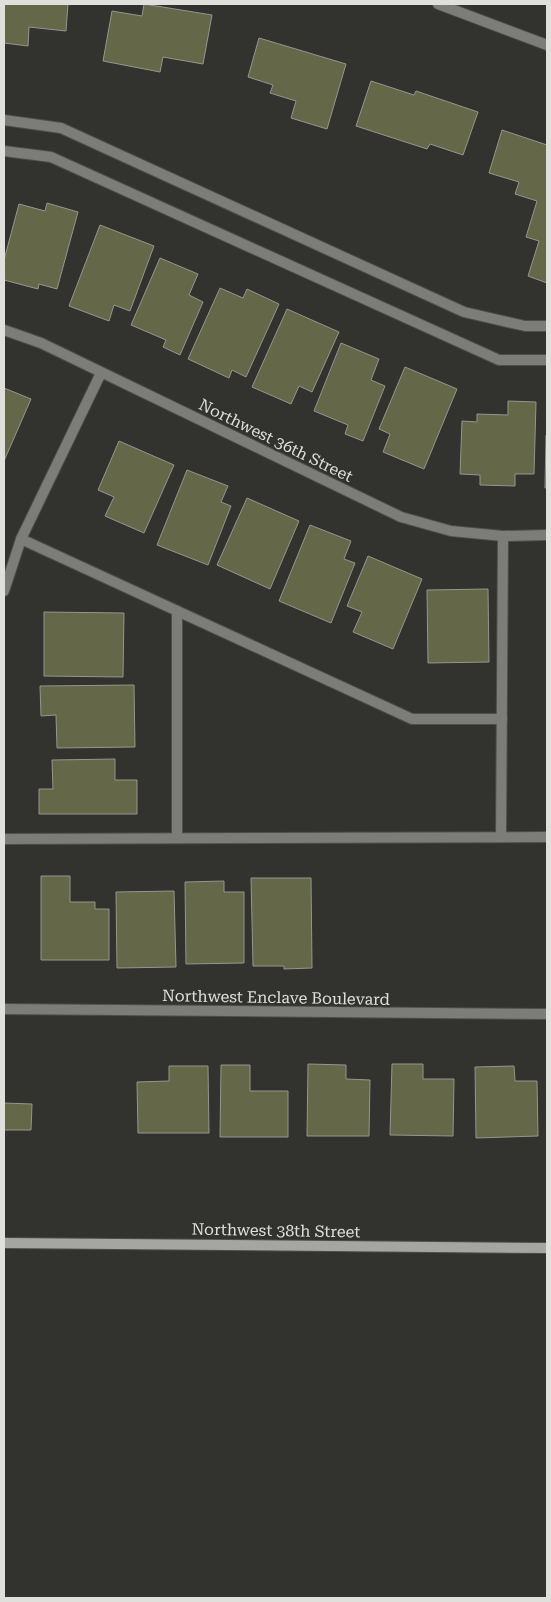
<svg xmlns="http://www.w3.org/2000/svg" width="551" height="1602" viewBox="0 0 551 1602" font-family="'Roboto Serif',serif">
  <rect width="100%" height="100%" fill="#32332e"/>
  <!-- building -->
  <g fill="#646849" stroke="#95968f">
    <polygon points="4,4 68,4 66,31 29,27 28,46 4,43"/>
    <polygon points="144,4 212,15 203,64 163,57 160,72 103,61 112,11 142,16"/>
    <polygon points="259,38 346,64 327,129 291,118 296,101 270,93 273,85 248,77"/>
    <polygon points="371,81 414,95 416,91 478,112 463,155 430,144 427,149 356,126"/>
    <polygon points="502,130 547,145 547,283 528,276 539,241 526,237 537,201 515,194 519,182 489,173"/>
    <polygon points="47,203 78,212 57,289 39,284 38,289 4,280 4,260 19,204 45,211"/>
    <polygon points="100,225 154,246 130,311 114,305 109,321 69,306"/>
    <polygon points="160,258 198,274 189,295 203,302 180,355 163,347 166,340 131,325"/>
    <polygon points="220,288 243,298 247,289 279,304 246,377 232,370 229,378 188,359"/>
    <polygon points="287,309 339,332 312,392 299,386 291,404 252,387"/>
    <polygon points="341,343 379,359 371,380 385,386 363,441 345,434 348,425 314,411"/>
    <polygon points="405,367 457,389 424,469 383,452 390,434 379,429"/>
    <polygon points="4,388 31,399 4,461"/>
    <polygon points="508,401 536,402 534,474 515,474 515,486 480,485 480,475 460,474 462,421 477,422 477,414 508,415"/>
    <polygon points="546,435 547,435 547,488 545,488"/>
    <polygon points="119,441 174,465 144,533 105,516 114,497 98,490"/>
    <polygon points="187,470 228,486 221,502 231,506 208,565 157,545"/>
    <polygon points="247,498 299,521 270,589 217,565"/>
    <polygon points="310,525 351,541 344,559 355,563 331,623 279,601"/>
    <polygon points="368,556 422,579 393,649 353,632 362,612 347,606"/>
    <polygon points="488,589 489,662 428,663 427,590"/>
    <polygon points="44,612 124,613 123,677 44,676"/>
    <polygon points="134,685 135,747 57,748 56,715 41,716 40,686"/>
    <polygon points="115,759 115,780 137,780 137,814 39,814 39,789 53,789 52,760"/>
    <polygon points="41,876 70,876 70,902 95,902 95,909 109,909 109,960 41,960"/>
    <polygon points="251,878 311,878 312,968 284,969 284,966 253,966"/>
    <polygon points="224,881 224,892 244,892 244,963 186,964 185,882"/>
    <polygon points="174,891 176,967 117,968 116,892"/>
    <polygon points="308,1064 346,1065 346,1079 370,1080 369,1136 307,1136"/>
    <polygon points="392,1064 423,1064 423,1079 454,1079 453,1136 390,1135"/>
    <polygon points="221,1065 250,1065 250,1091 288,1091 288,1137 220,1137"/>
    <polygon points="169,1066 208,1066 209,1133 138,1133 137,1082 169,1081"/>
    <polygon points="514,1066 515,1081 537,1081 538,1136 476,1138 475,1067"/>
    <polygon points="4,1103 32,1104 31,1130 4,1130"/>
  </g>
  <g fill="none" stroke-linecap="round" stroke-linejoin="round">
    <defs>
      <g id="lane">
        <polyline points="4,120 61,128 464,312 525,326 547,326"/>
        <polyline points="4,151 51,157 499,360 547,360"/>
        <polyline points="21,539 412,719 502,719"/>
        <polyline points="177,611 177,838"/>
        <polyline points="501,837 503,536"/>
        <polyline points="4,839 547,837"/>
      </g>
      <g id="street">
        <polyline points="438,4 547,45"/>
        <polyline points="4,330 41,343 401,517 451,531 503,536 547,535"/>
        <polyline points="4,591 21,539 101,373"/>
        <polyline points="4,1009 547,1014"/>
      </g>
      <polyline id="secondary" points="4,1243 547,1248"/>
    </defs>
    <!-- lane casing -->
    <use href="#lane" stroke="#4e4f4a" stroke-width="12"/>
    <!-- street casing -->
    <use href="#street" stroke="#4e4f4a" stroke-width="12"/>
    <!-- secondary casing -->
    <use href="#secondary" stroke="#4e4f4a" stroke-width="12"/>
    <!-- lane -->
    <use href="#lane" stroke="#7c7c79" stroke-width="10"/>
    <!-- street -->
    <use href="#street" stroke="#7c7c79" stroke-width="10"/>
    <!-- secondary -->
    <use href="#secondary" stroke="#a5a6a1" stroke-width="10"/>
  </g>
  <g text-anchor="middle" stroke-width="4.5" stroke-linejoin="round" paint-order="stroke">
    <!-- street labels -->
    <g font-size="16" fill="#dfe0dc" stroke="#32332e">
      <text transform="translate(276 440) rotate(26)" y="6">Northwest 36th Street</text>
      <text transform="translate(276 997) rotate(1)" y="6">Northwest Enclave Boulevard</text>
      <text transform="translate(276 1230) rotate(1)" y="6">Northwest 38th Street</text>
    </g>
  </g>
  <!-- border -->
  <rect width="551" height="1602" fill="none" stroke="#dfe0dc" stroke-width="10"/>
</svg>
